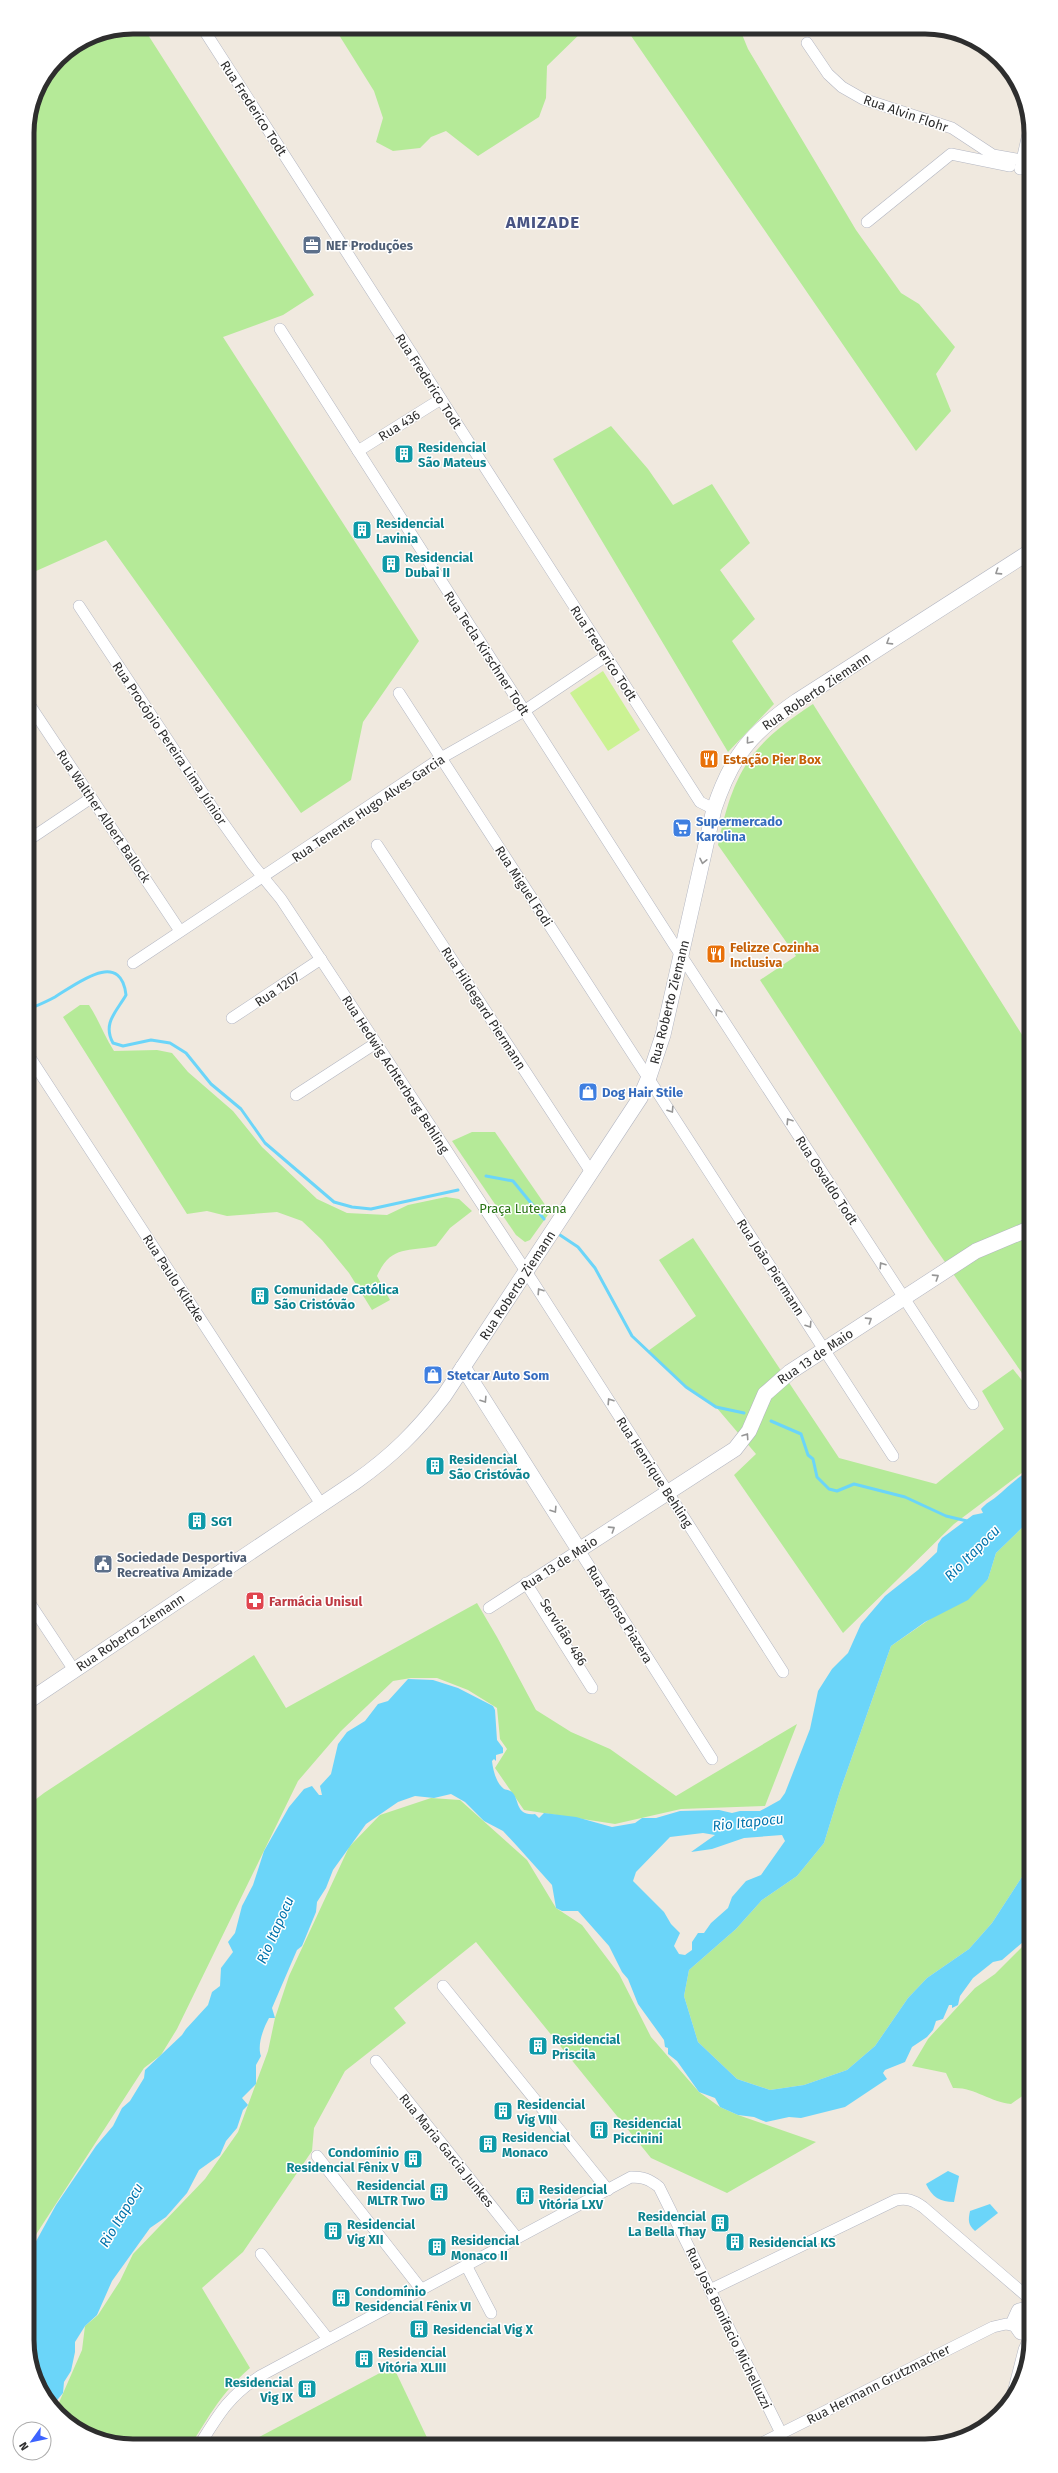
<svg xmlns="http://www.w3.org/2000/svg" width="1058" height="2473" viewBox="0 0 1058 2473" font-family="'Fira Sans',sans-serif">
  <rect width="100%" height="100%" fill="#f0e9df"/>
  <!-- green -->
  <g fill="#b5ea98">
    <polygon points="133,27 143,27 314,295 283,315 223,337 419,641 363,722 351,780 301,813 106,540 27,575 27,126 35,92 58,58 93,35"/>
    <polygon points="334,27 587,27 547,66 546,98 539,117 478,156 446,131 431,137 420,148 393,151 376,142 383,118 374,91"/>
    <polygon points="625,27 739,27 748,49 856,230 901,293 919,304 955,347 936,374 951,411 916,451"/>
    <polygon points="611,426 648,469 673,505 712,484 750,543 720,570 755,619 732,641 774,704 728,752 553,459"/>
    <path d="M813,704l218,345v337l-102,-147 -169,-259 36,-24 -78,-111c15,-73 32,-100 95,-141z"/>
    <path d="M80,1005h9c10,15 15,31 25,46l43,-1 15,3 16,19 45,39 29,36 55,52 30,14 40,2 21,-10 38,-8 13,2 13,12 -22,17 -14,18c-29,6 -45,-1 -59,30l13,24 -18,10 -23,-37 -27,-33 -20,-19 -25,-9 -50,4 -20,-5 -20,3 -124,-197z"/>
    <polygon points="472,1132 495,1132 550,1212 530,1240 525,1242 516,1235 452,1141"/>
    <polygon points="693,1238 839,1458 936,1484 1004,1429 982,1391 1013,1369 1031,1392 1031,1466 954,1524 843,1633 734,1475 756,1454 716,1407 686,1387 648,1351 696,1316 659,1260"/>
    <polygon points="1031,1519 1031,1863 992,1923 969,1949 927,1978 908,1998 875,2046 847,2070 804,2085 770,2090 737,2079 698,2042 684,1996 689,1970 736,1929 762,1900 797,1876 824,1843 840,1791 891,1646 988,1579 996,1553"/>
    <polygon points="477,1603 497,1637 536,1710 571,1732 610,1749 676,1796 797,1724 765,1806 681,1809 615,1824 524,1810 495,1768 507,1749 500,1739 497,1708 468,1690 437,1678 411,1678 393,1681 341,1731 298,1781 177,2029 161,2055 144,2068 37,2233 27,2254 27,1806 44,1793 254,1655 286,1708"/>
    <path d="M431,1798l29,2 67,60 29,48 26,17 37,49 32,63 48,55 21,15 18,8 78,27 -89,51 -76,-35 -175,-216 -82,66 12,15 -61,48 -31,57 -2,23 -69,101 -41,36 48,80c-30,26 -39,46 -60,78h-64l-57,-22 -12,-17 25,-57 3,-24 13,-11 22,-34 13,-27 72,-75 33,-47 30,-81 7,-33 14,-42 60,-129 31,-32z"/>
    <path d="M1031,1938v152l-20,14c-21,-2 -37,-17 -58,-16l-7,-15 -34,-7 16,-27 47,-51 20,-14z"/>
    <polygon points="393,2366 431,2446 242,2446"/>
  </g>
  <!-- pitch -->
  <polygon fill="#cbf293" points="603,671 640,730 608,751 570,693"/>
  <!-- water -->
  <g fill="#6bd5f9" fill-rule="evenodd">
    <path d="M1031,1470v49l-35,34 -8,26 -20,21 -43,22 -34,24 -51,145 -16,52 -27,33 -35,24 -26,29 -47,41 -5,26 14,46 39,37 33,11 34,-5 43,-15 28,-24 33,-48 19,-20 42,-29 23,-26 39,-60 -1,73 -28,24 -9,2 -20,16 -13,18 -2,9 -6,3v-3h-3l-6,14 -7,2 -3,9 -6,7 -15,10 -7,15 -20,8 -2,3 4,6 -42,28 -44,11 -12,-1 -23,5 -12,-5 -16,-2 -18,-8 -5,-9 -16,-6 -22,-31 -9,-7v-6l-3,-1 -1,-7 -26,-36 -10,-25 -6,-7 -13,-26 -31,-35h-16l-6,-3 -4,-23 -35,-39 -14,-15 -19,-10 -19,-19 -14,-8 -17,4 -19,-2 -17,6 -32,22 -33,46 -7,18 -9,14 -1,10 -14,34 -5,4 -25,58 3,10h-6c-6,11 -12,27 -8,38l-5,9v19l-14,14 6,7 -5,5 -6,18 -11,13 -6,14 -21,15 -12,23 -21,24 -16,11 -38,53 -15,34 -12,11 -10,16v10l-4,19 -7,11 -1,11 -9,11 -21,-30 -6,-34v-72l7,-23 22,-40 40,-59 17,-20 9,-18 8,-7 14,-23 1,-8 37,-35 4,-6 22,-24 4,-13 8,-6 1,-18 12,-16 -5,-10 7,-9 7,-27 11,-21 11,-34 25,-44 15,-18 8,-3 7,9h3l-2,-9 11,-12 7,-30 9,-12 18,-11 13,-17 10,-3 20,-22 25,1 25,8 35,18 2,4 2,30 6,8v5l-7,2v6l-2,-2 -2,2c1,9 4,22 12,28 2,1 6,1 8,3 8,8 3,24 23,22l4,4 5,-5 32,4 36,10 23,-4 7,-5h14l24,-7 39,-1 13,3 8,-2h20l20,-11 5,-7 25,-64 8,-38 14,-22 16,-16 13,-29 24,-28 33,-26 19,-18 1,-8 4,-6 31,-23 10,-2 -2,-4c5,-6 10,-8 15,-12 12,-10 21,-20 35,-27zM703,1833l12,2 -24,17 21,-3 32,-11 38,-3 3,6 -24,34 -15,6 -14,16 -4,11 -17,15 -7,10h-6l-6,9v8l-7,5 -6,-1 -5,-8 6,-13 -9,-9 -7,-12 -31,-31 3,-9 34,-35z"/>
    <path d="M948,2171l11,5 -5,26c-14,0 -22,-5 -28,-18z"/>
    <path d="M990,2204l8,9 -23,18c-7,-6 -7,-11 -5,-20z"/>
  </g>
  <g fill="none" stroke-linecap="round" stroke-linejoin="round">
    <!-- stream -->
    <g stroke="#6bd5f9" stroke-width="3">
      <path d="M27,1010c9,-4 19,-8 28,-13 20,-12 66,-49 71,-2 -9,16 -24,28 -13,48l10,3 28,-6 19,3 16,10 25,31 30,25 24,34 69,59 18,5 19,2 87,-19"/>
      <polyline points="486,1176 513,1181 544,1219"/>
      <polyline points="560,1235 578,1247 595,1268 632,1336 686,1387 716,1407 744,1413"/>
      <polyline points="771,1421 801,1434 808,1455 813,1459 817,1477 829,1489 837,1491 854,1484 905,1497 946,1516 967,1521"/>
    </g>
    <defs>
      <g id="street">
        <polyline points="202,27 700,802 714,809"/>
        <polyline points="807,43 828,74 842,87 863,99 952,128 993,155 1022,160"/>
        <polyline points="1020,169 1030,125"/>
        <polyline points="867,222 951,154 1010,166"/>
        <polyline points="280,329 673,943 973,1404"/>
        <polyline points="358,451 441,399"/>
        <polyline points="79,606 216,813 253,865 281,899 376,1043 533,1282 783,1672"/>
        <polyline points="399,693 893,1456"/>
        <polyline points="27,701 180,931"/>
        <polyline points="27,841 91,798"/>
        <polyline points="377,845 591,1172"/>
        <polyline points="133,963 441,758 524,711 606,656"/>
        <polyline points="232,1018 321,959"/>
        <polyline points="27,1053 321,1504"/>
        <polyline points="296,1095 376,1043"/>
        <polyline points="526,1583 592,1688"/>
        <polyline points="27,1599 74,1670"/>
        <polyline points="489,1608 579,1550 712,1759"/>
        <polyline points="443,1986 608,2190"/>
        <polyline points="376,2061 517,2238"/>
        <polyline points="317,2156 421,2289"/>
        <polyline points="261,2254 328,2339"/>
        <polyline points="466,2265 491,2313"/>
        <path d="M710,2290l186,-90c11,-2 17,0 27,7l108,93"/>
        <path d="M199,2446c19,-31 31,-52 63,-71l369,-198c12,0 18,2 28,10l122,246"/>
        <polyline points="756,2446 993,2327 1006,2324 1015,2326"/>
      </g>
      <g id="secondary">
        <polyline points="463,1367 579,1550 735,1449 749,1431 765,1394 790,1372 976,1251 1031,1228"/>
        <path d="M27,1702l328,-220c37,-26 62,-51 89,-86l196,-298 9,-21 14,-42 51,-226c18,-54 37,-76 83,-108l234,-150"/>
        <polyline points="1031,2333 1021,2332 1014,2322 1019,2311 1031,2308"/>
        <polyline points="1015,2393 1026,2350 1031,2339"/>
      </g>
    </defs>
    <!-- street casing -->
    <use href="#street" stroke="#b3b6c2" stroke-width="12"/>
    <!-- secondary casing -->
    <use href="#secondary" stroke="#b3b6c2" stroke-width="16"/>
    <!-- street -->
    <use href="#street" stroke="#fff" stroke-width="11"/>
    <!-- secondary -->
    <use href="#secondary" stroke="#fff" stroke-width="15"/>
  </g>
  <!-- one-way arrows -->
  <defs><path id="oneway-chevron" d="M-2-3.5L2.5 0L-2 3.5" fill="none" stroke-width="1.6" stroke-linecap="round" stroke-linejoin="round"/></defs>
  <g stroke="#969696">
    <use href="#oneway-chevron" transform="translate(998 572) rotate(147)"/>
    <use href="#oneway-chevron" transform="translate(889 642) rotate(148)"/>
    <use href="#oneway-chevron" transform="translate(749 741) rotate(130)"/>
    <use href="#oneway-chevron" transform="translate(703 861) rotate(102)"/>
    <use href="#oneway-chevron" transform="translate(718 1012) rotate(-123)"/>
    <use href="#oneway-chevron" transform="translate(671 1110) rotate(57)"/>
    <use href="#oneway-chevron" transform="translate(789 1121) rotate(-123)"/>
    <use href="#oneway-chevron" transform="translate(882 1265) rotate(-123)"/>
    <use href="#oneway-chevron" transform="translate(936 1277) rotate(-33)"/>
    <use href="#oneway-chevron" transform="translate(540 1291) rotate(-123)"/>
    <use href="#oneway-chevron" transform="translate(869 1320) rotate(-33)"/>
    <use href="#oneway-chevron" transform="translate(809 1325) rotate(57)"/>
    <use href="#oneway-chevron" transform="translate(484 1400) rotate(57)"/>
    <use href="#oneway-chevron" transform="translate(610 1401) rotate(-123)"/>
    <use href="#oneway-chevron" transform="translate(746 1436) rotate(-56)"/>
    <use href="#oneway-chevron" transform="translate(554 1510) rotate(57)"/>
    <use href="#oneway-chevron" transform="translate(612 1529) rotate(-33)"/>
  </g>
  <!-- icons -->
  <defs>
    <symbol id="office-square" viewBox="-11 -11 22 22"><rect x="-9" y="-9" width="18" height="18" rx="4" fill="#5c6f8a" stroke="#fff"/><path d="M-6-3h4V-5.5h4V-3h4V5H-6ZM-1-4.5V-3h2v-1.5ZM-6 0V1H6V0Z" fill="#fff"/></symbol>
    <symbol id="building-square" viewBox="-11 -11 22 22"><rect x="-9" y="-9" width="18" height="18" rx="4" fill="#0f9aa8" stroke="#fff"/><path d="M-4-6H4V6H1V3H-1V6H-4ZM-2.5-4.3h1.7v1.8h-1.7ZM.8-4.3h1.7v1.8H.8ZM-2.5-1h1.7V.8h-1.7ZM.8-1h1.7V.8H.8Z" fill="#fff"/></symbol>
    <symbol id="restaurant-square" viewBox="-11 -11 22 22"><rect x="-9" y="-9" width="18" height="18" rx="4" fill="#e8710a" stroke="#fff"/><path d="M-5-6h1v4h1v-4h1v4h1v-4h1v5L-1.5 .5V6h-2V.5L-5-1ZM5-6V6H3V1.5H1.5Q1.5-4 5-6Z" fill="#fff"/></symbol>
    <symbol id="supermarket-square" viewBox="-11 -11 22 22"><rect x="-9" y="-9" width="18" height="18" rx="4" fill="#3f7fe0" stroke="#fff"/><path d="M-6-5.5h2.5l.6 2H6L4.5 2H-2.5L-4.4-4H-6ZM-1.5 3.2a1.3 1.3 0 1 0 .1 0ZM3 3.2a1.3 1.3 0 1 0 .1 0Z" fill="#fff"/></symbol>
    <symbol id="shop-square" viewBox="-11 -11 22 22"><rect x="-9" y="-9" width="18" height="18" rx="4" fill="#3f7fe0" stroke="#fff"/><path d="M-5-2.5h2.3a2.7 3.5 0 0 1 5.4 0H5L5.5 6h-11ZM-1.5-2.5h3a1.5 2.3 0 0 0-3 0Z" fill="#fff"/></symbol>
    <symbol id="civic-square" viewBox="-11 -11 22 22"><rect x="-9" y="-9" width="18" height="18" rx="4" fill="#5c6f8a" stroke="#fff"/><path d="M-.6-6.5H3V-4.5H.6V-3L4-1V1h2V6H-6V1h2V-1L-.6-3ZM-1.2 2.5V6h2.4V2.5Z" fill="#fff"/></symbol>
    <symbol id="pharmacy-square" viewBox="-11 -11 22 22"><rect x="-9" y="-9" width="18" height="18" rx="4" fill="#e0444e" stroke="#fff"/><path d="M-2-6h4v4h4v4h-4v4h-4v-4h-4v-4h4Z" fill="#fff"/></symbol>
  </defs>
  <g fill-rule="evenodd">
    <use href="#office-square" x="301" y="234" width="22" height="22"/>
    <use href="#building-square" x="393" y="443" width="22" height="22"/>
    <use href="#building-square" x="351" y="519" width="22" height="22"/>
    <use href="#building-square" x="380" y="553" width="22" height="22"/>
    <use href="#restaurant-square" x="698" y="748" width="22" height="22"/>
    <use href="#supermarket-square" x="671" y="817" width="22" height="22"/>
    <use href="#restaurant-square" x="705" y="943" width="22" height="22"/>
    <use href="#shop-square" x="577" y="1081" width="22" height="22"/>
    <use href="#building-square" x="249" y="1285" width="22" height="22"/>
    <use href="#shop-square" x="422" y="1364" width="22" height="22"/>
    <use href="#building-square" x="424" y="1455" width="22" height="22"/>
    <use href="#building-square" x="186" y="1510" width="22" height="22"/>
    <use href="#civic-square" x="92" y="1553" width="22" height="22"/>
    <use href="#pharmacy-square" x="244" y="1590" width="22" height="22"/>
    <use href="#building-square" x="527" y="2035" width="22" height="22"/>
    <use href="#building-square" x="492" y="2100" width="22" height="22"/>
    <use href="#building-square" x="588" y="2119" width="22" height="22"/>
    <use href="#building-square" x="477" y="2133" width="22" height="22"/>
    <use href="#building-square" x="402" y="2148" width="22" height="22"/>
    <use href="#building-square" x="428" y="2181" width="22" height="22"/>
    <use href="#building-square" x="514" y="2185" width="22" height="22"/>
    <use href="#building-square" x="709" y="2212" width="22" height="22"/>
    <use href="#building-square" x="322" y="2220" width="22" height="22"/>
    <use href="#building-square" x="724" y="2231" width="22" height="22"/>
    <use href="#building-square" x="426" y="2236" width="22" height="22"/>
    <use href="#building-square" x="330" y="2287" width="22" height="22"/>
    <use href="#building-square" x="408" y="2318" width="22" height="22"/>
    <use href="#building-square" x="353" y="2348" width="22" height="22"/>
    <use href="#building-square" x="296" y="2378" width="22" height="22"/>
  </g>
  <g text-anchor="middle" stroke-width="3" stroke-linejoin="round" paint-order="stroke">
    <!-- street labels -->
    <g font-size="13" fill="#2e2e2e" stroke="#fff">
      <text transform="translate(254 108) rotate(57)" y="5">Rua Frederico Todt</text>
      <text transform="translate(906 113) rotate(19)" y="5">Rua Alvin Flohr</text>
      <text transform="translate(429 381) rotate(57)" y="5">Rua Frederico Todt</text>
      <text transform="translate(399 425) rotate(-32)" y="5">Rua 436</text>
      <text transform="translate(487 653) rotate(57)" y="5">Rua Tecla Kirschner Todt</text>
      <text transform="translate(604 653) rotate(57)" y="5">Rua Frederico Todt</text>
      <text transform="translate(816 691) rotate(-34)" y="5">Rua Roberto Ziemann</text>
      <text transform="translate(170 743) rotate(56)" y="5">Rua Procópio Pereira Lima Júnior</text>
      <text transform="translate(368 808) rotate(-34)" y="5">Rua Tenente Hugo Alves Garcia</text>
      <text transform="translate(104 816) rotate(56)" y="5">Rua Walther Albert Ballock</text>
      <text transform="translate(524 886) rotate(57)" y="5">Rua Miguel Fodi</text>
      <text transform="translate(277 989) rotate(-34)" y="5">Rua 1207</text>
      <text transform="translate(669 1002) rotate(-76)" y="5">Rua Roberto Ziemann</text>
      <text transform="translate(484 1008) rotate(57)" y="5">Rua Hildegard Piermann</text>
      <text transform="translate(396 1074) rotate(57)" y="5">Rua Hedwig Achterberg Behling</text>
      <text transform="translate(827 1180) rotate(57)" y="5">Rua Osvaldo Todt</text>
      <text transform="translate(771 1267) rotate(57)" y="5">Rua João Piermann</text>
      <text transform="translate(174 1278) rotate(57)" y="5">Rua Paulo Klitzke</text>
      <text transform="translate(517 1285) rotate(-57)" y="5">Rua Roberto Ziemann</text>
      <text transform="translate(815 1356) rotate(-34)" y="5">Rua 13 de Maio</text>
      <text transform="translate(655 1472) rotate(57)" y="5">Rua Henrique Behling</text>
      <text transform="translate(559 1563) rotate(-33)" y="5">Rua 13 de Maio</text>
      <text transform="translate(620 1614) rotate(58)" y="5">Rua Afonso Piazera</text>
      <text transform="translate(130 1632) rotate(-34)" y="5">Rua Roberto Ziemann</text>
      <text transform="translate(564 1632) rotate(58)" y="5">Servidão 486</text>
      <text transform="translate(447 2150) rotate(51)" y="5">Rua Maria Garcia Junkes</text>
      <text transform="translate(729 2328) rotate(64)" y="5">Rua José Bonifacio Michelluzzi</text>
      <text transform="translate(878 2384) rotate(-27)" y="5">Rua Hermann Grutzmacher</text>
    </g>
    <!-- service labels -->
    <g font-size="13" font-weight="bold" fill="#4e5e75" stroke="#fff" text-anchor="start">
      <text x="326" y="250">NEF Produções</text>
      <text x="117" y="1562">Sociedade Desportiva<tspan x="117" dy="15">Recreativa Amizade</tspan></text>
    </g>
    <!-- culture labels -->
    <g font-size="13" font-weight="bold" fill="#0d838f" stroke="#fff" text-anchor="start">
      <text x="418" y="452">Residencial<tspan x="418" dy="15">São Mateus</tspan></text>
      <text x="376" y="528">Residencial<tspan x="376" dy="15">Lavinia</tspan></text>
      <text x="405" y="562">Residencial<tspan x="405" dy="15">Dubai II</tspan></text>
      <text x="274" y="1294">Comunidade Católica<tspan x="274" dy="15">São Cristóvão</tspan></text>
      <text x="449" y="1464">Residencial<tspan x="449" dy="15">São Cristóvão</tspan></text>
      <text x="211" y="1526">SG1</text>
      <text x="552" y="2044">Residencial<tspan x="552" dy="15">Priscila</tspan></text>
      <text x="517" y="2109">Residencial<tspan x="517" dy="15">Vig VIII</tspan></text>
      <text x="613" y="2128">Residencial<tspan x="613" dy="15">Piccinini</tspan></text>
      <text x="502" y="2142">Residencial<tspan x="502" dy="15">Monaco</tspan></text>
      <text x="399" y="2157" text-anchor="end">Condomínio<tspan x="399" dy="15">Residencial Fênix V</tspan></text>
      <text x="425" y="2190" text-anchor="end">Residencial<tspan x="425" dy="15">MLTR Two</tspan></text>
      <text x="539" y="2194">Residencial<tspan x="539" dy="15">Vitória LXV</tspan></text>
      <text x="706" y="2221" text-anchor="end">Residencial<tspan x="706" dy="15">La Bella Thay</tspan></text>
      <text x="347" y="2229">Residencial<tspan x="347" dy="15">Vig XII</tspan></text>
      <text x="451" y="2245">Residencial<tspan x="451" dy="15">Monaco II</tspan></text>
      <text x="749" y="2247">Residencial KS</text>
      <text x="355" y="2296">Condomínio<tspan x="355" dy="15">Residencial Fênix VI</tspan></text>
      <text x="433" y="2334">Residencial Vig X</text>
      <text x="378" y="2357">Residencial<tspan x="378" dy="15">Vitória XLIII</tspan></text>
      <text x="293" y="2387" text-anchor="end">Residencial<tspan x="293" dy="15">Vig IX</tspan></text>
    </g>
    <!-- food labels -->
    <g font-size="13" font-weight="bold" fill="#c56008" stroke="#fff" text-anchor="start">
      <text x="723" y="764">Estação Pier Box</text>
      <text x="730" y="952">Felizze Cozinha<tspan x="730" dy="15">Inclusiva</tspan></text>
    </g>
    <!-- shop labels -->
    <g font-size="13" font-weight="bold" fill="#366cbe" stroke="#fff" text-anchor="start">
      <text x="696" y="826">Supermercado<tspan x="696" dy="15">Karolina</tspan></text>
      <text x="602" y="1097">Dog Hair Stile</text>
      <text x="447" y="1380">Stetcar Auto Som</text>
    </g>
    <!-- park labels -->
    <g font-size="13" fill="#297315" stroke="#fff">
      <text x="523" y="1213">Praça Luterana</text>
    </g>
    <!-- health labels -->
    <g font-size="13" font-weight="bold" fill="#be3a42" stroke="#fff" text-anchor="start">
      <text x="269" y="1606">Farmácia Unisul</text>
    </g>
    <!-- water labels -->
    <g font-size="14" font-style="italic" fill="#0274ad" stroke="#fff">
      <text transform="translate(972 1553) rotate(-45)" y="5">Rio Itapocu</text>
      <text transform="translate(748 1822) rotate(-6)" y="5">Rio Itapocu</text>
      <text transform="translate(275 1930) rotate(-66)" y="5">Rio Itapocu</text>
      <text transform="translate(121 2215) rotate(-59)" y="5">Rio Itapocu</text>
    </g>
    <!-- district labels -->
    <g font-size="17" font-weight="bold" letter-spacing="1" fill="#495483" stroke="#fff">
      <text x="543" y="228">AMIZADE</text>
    </g>
  </g>
  <!-- crop -->
  <path d="M0 0H1058V2473H0ZM133 34H925A99 99 0 0 1 1024 133V2340A99 99 0 0 1 925 2439H133A99 99 0 0 1 34 2340V133A99 99 0 0 1 133 34Z" fill="#fff" fill-rule="evenodd"/>
  <path fill="none" stroke="#2e2e2e" stroke-width="5" d="M133 34H925A99 99 0 0 1 1024 133V2340A99 99 0 0 1 925 2439H133A99 99 0 0 1 34 2340V133A99 99 0 0 1 133 34Z"/>
  <!-- north arrow -->
  <g transform="translate(32 2441) rotate(237)"><circle r="19" fill="#ffffff" stroke="#ababab"/>
  <path d="M0-3L7 15L0 10L-7 15Z" fill="#3d63ff"/>
  <text y="-6" font-size="11" font-weight="bold" text-anchor="middle" fill="#2e2e2e">N</text>
  </g>
</svg>
